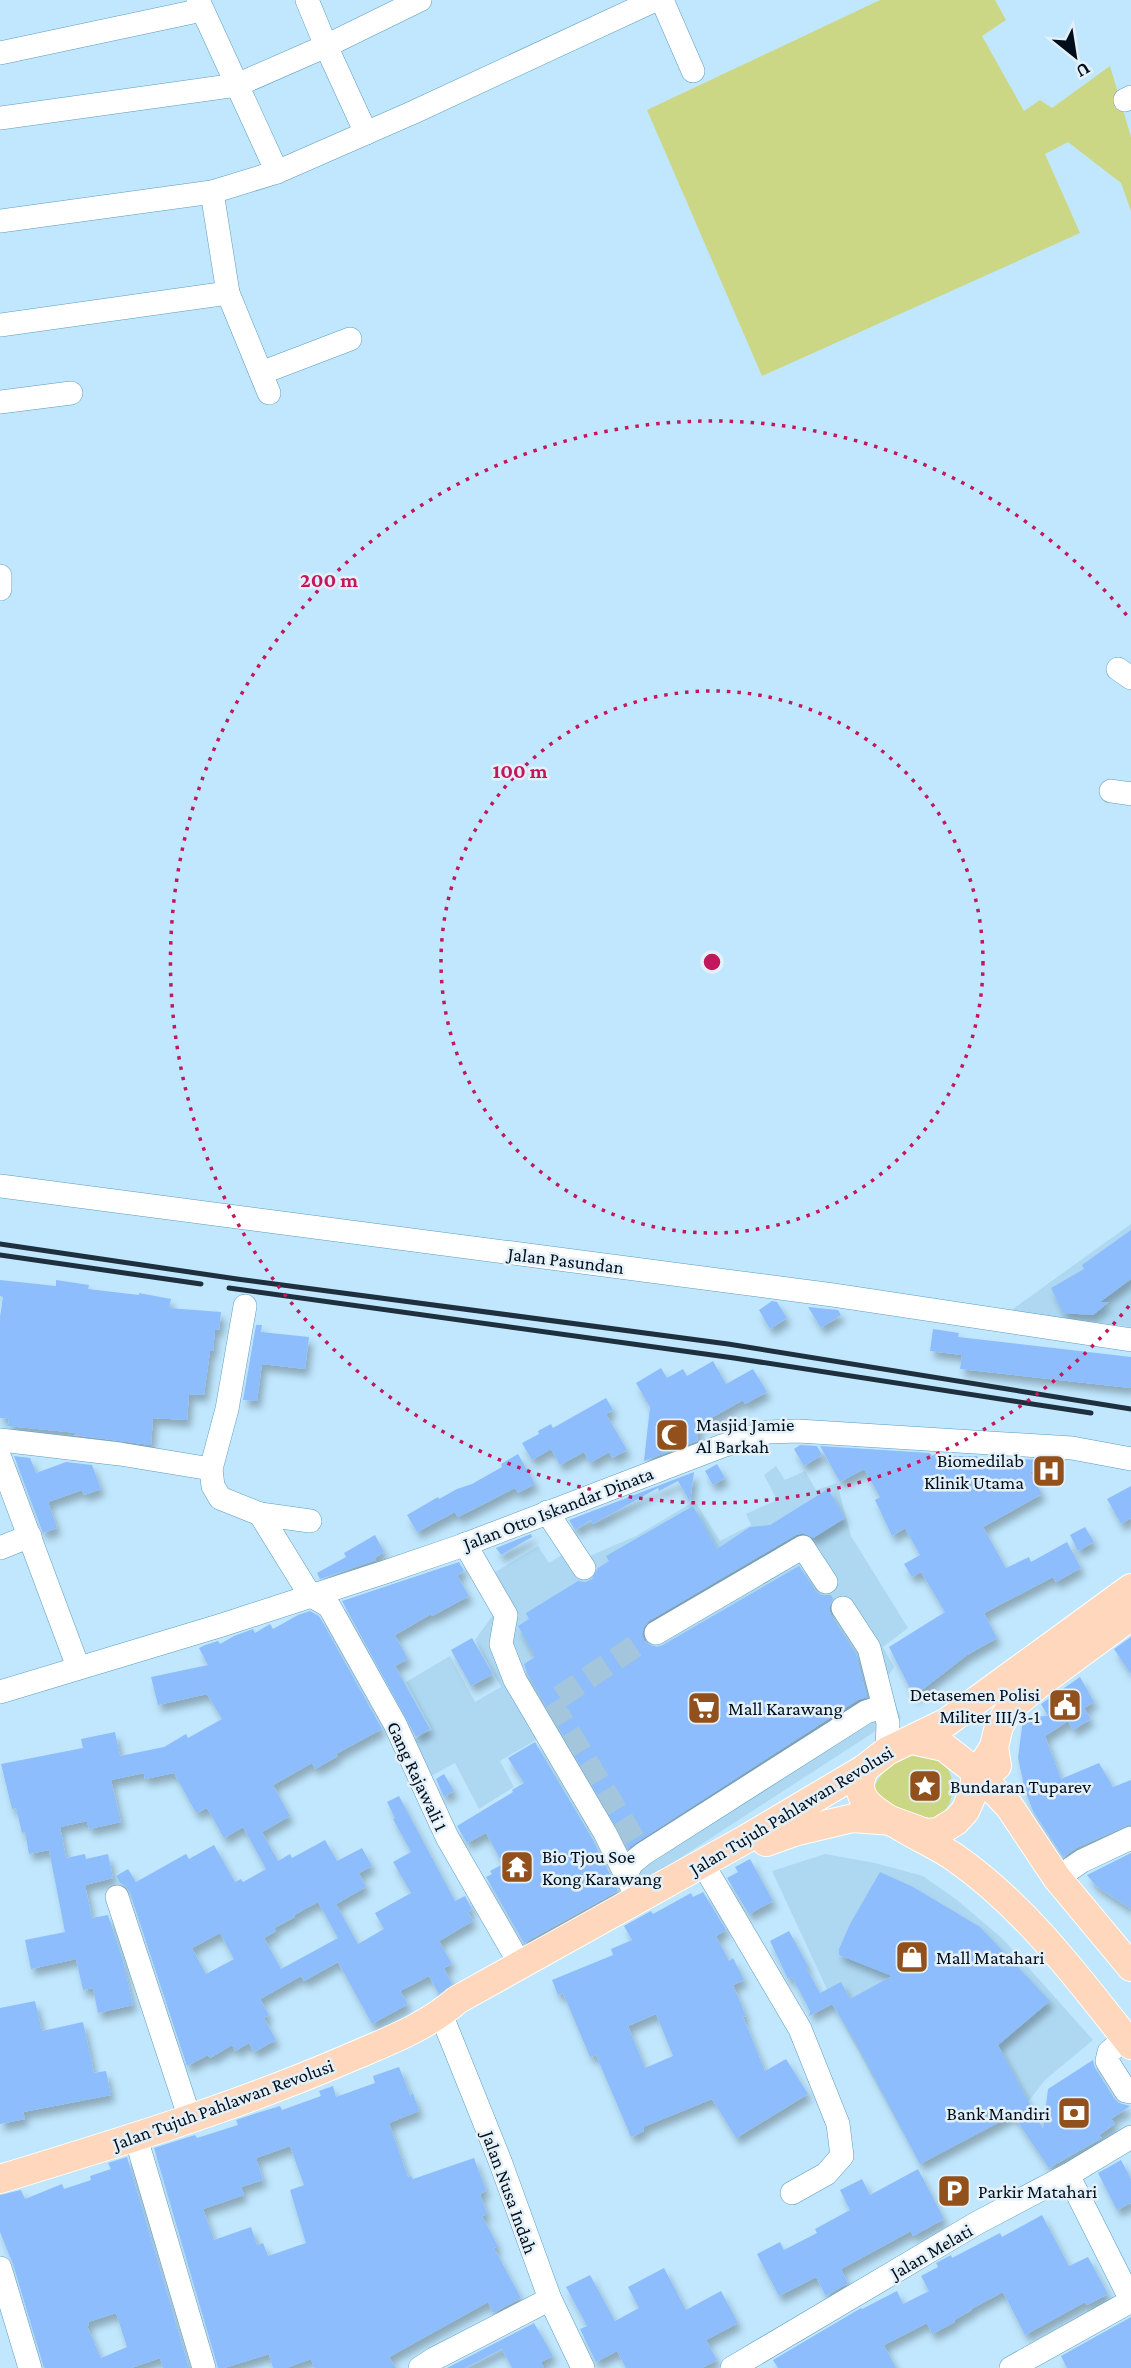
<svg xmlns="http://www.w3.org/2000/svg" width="1131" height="2368" viewBox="0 0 1131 2368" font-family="'Crimson Pro',serif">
  <defs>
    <filter id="shadow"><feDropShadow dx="4" dy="7" stdDeviation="3.5" flood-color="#0004"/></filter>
  </defs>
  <rect width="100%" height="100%" fill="#c0e7fe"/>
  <!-- built -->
  <g fill="#aed8f2">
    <polygon points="1131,1224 1131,1327 1010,1311"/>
    <polygon points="776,1466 785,1480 805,1471 816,1490 837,1483 851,1536 908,1628 883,1647 894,1667 886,1680 901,1718 888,1723 651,1877 630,1886 538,1739 500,1761 514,1787 479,1809 455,1763 426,1779 408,1743 432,1730 406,1682 450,1656 475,1702 501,1687 475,1640 493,1615 484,1579 538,1546 549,1563 565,1553 585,1558 636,1536 695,1501 720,1541 751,1525 746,1514 777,1500 764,1475"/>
    <polygon points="825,1854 875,1863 923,1876 957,1900 1003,1939 1093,2040 1045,2080 1021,2111 920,2164 838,2013 772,1871"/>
  </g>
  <!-- green -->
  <g fill="#ccd785">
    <polygon points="880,0 995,0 1006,20 982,36 1024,111 1040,100 1052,108 1110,66 1131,137 1131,211 1121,183 1068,142 1045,154 1080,233 762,376 647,110"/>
    <path d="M914,1755c7,0 15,0 22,3 29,15 18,66 -16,63 -11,-1 -22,-6 -32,-9l-15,-23c9,-19 21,-28 41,-34z"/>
  </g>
  <!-- building -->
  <g fill="#8dbdfc" fill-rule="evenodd" filter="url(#shadow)">
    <polygon points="1131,1230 1131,1279 1100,1302 1109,1302 1093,1315 1063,1313 1051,1288 1084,1269 1082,1265"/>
    <polygon points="0,1280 56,1286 56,1280 89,1285 88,1289 139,1295 139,1293 171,1299 169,1308 221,1312 219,1330 215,1329 213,1351 210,1351 204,1395 189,1394 187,1420 153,1418 151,1445 74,1435 78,1433 8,1426 9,1419 0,1418 0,1317 3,1297 0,1296"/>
    <polygon points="772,1301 777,1302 787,1318 770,1329 759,1310"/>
    <polygon points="808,1307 838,1310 841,1315 821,1328"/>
    <polygon points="256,1325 262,1325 261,1332 309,1337 305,1369 262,1364 257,1401 243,1400"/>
    <polygon points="933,1329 959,1333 958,1337 1131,1357 1131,1388 960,1369 962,1355 930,1351"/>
    <polygon points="713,1361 726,1384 753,1369 767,1392 745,1404 743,1400 699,1425 697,1441 644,1461 650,1407 636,1383 661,1368 667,1378 683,1369 687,1376"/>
    <polygon points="606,1398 613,1410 606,1414 627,1450 612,1458 609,1452 590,1463 584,1452 560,1465 551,1449 532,1460 522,1443 539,1434 538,1431 551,1424 553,1428"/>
    <polygon points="800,1445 817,1446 822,1455 804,1466 794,1449"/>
    <polygon points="820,1446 930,1453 932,1456 935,1454 951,1456 977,1456 982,1465 996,1457 1013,1458 1014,1461 1019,1459 1046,1460 1047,1462 1030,1472 1042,1494 983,1527 1006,1568 1029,1557 1031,1562 1067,1542 1081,1568 1056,1582 1053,1577 984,1613 997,1638 967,1655 914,1696 889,1647 945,1612 921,1572 912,1577 904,1564 920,1555 905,1528 892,1536 875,1500 880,1497 864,1469 840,1482"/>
    <polygon points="518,1454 535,1484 518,1493 515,1488 458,1517 455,1512 417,1532 407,1515 438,1497 439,1499 457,1489 472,1484 502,1467 501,1464"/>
    <polygon points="14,1456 30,1458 36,1473 66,1462 92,1465 101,1489 84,1495 82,1490 48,1502 57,1528 43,1533"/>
    <polygon points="717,1464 725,1478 713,1485 705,1471"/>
    <polygon points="694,1472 690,1502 678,1481 659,1491 658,1488 593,1524 591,1520 575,1530 569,1520"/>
    <polygon points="1131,1486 1131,1518 1121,1524 1107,1499"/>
    <polygon points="828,1489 845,1518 813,1538 803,1533 796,1535 649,1621 644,1627 642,1634 644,1641 650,1645 657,1647 663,1645 799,1566 815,1590 820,1595 831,1595 833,1599 829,1608 831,1615 856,1654 867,1697 858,1700 628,1848 527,1673 524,1664 535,1657 518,1626 529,1619 526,1613 578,1581 586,1582 592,1579 598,1568 609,1561 606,1556 693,1506 717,1549 750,1527 770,1525"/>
    <polygon points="1085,1527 1094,1542 1078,1551 1070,1535"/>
    <polygon points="531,1534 532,1537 501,1555 496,1548"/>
    <polygon points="375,1535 384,1552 375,1558 376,1560 320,1579 317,1573 346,1557 344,1553"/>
    <polygon points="459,1562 464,1571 457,1575 469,1596 432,1616 431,1614 395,1635 408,1659 395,1666 430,1729 416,1737 342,1601"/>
    <path d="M310,1611l9,5 63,113 -46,25 2,2 -23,13 -3,-6 -39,22 17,31 -28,16 16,29 12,-7 2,4 33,-18 12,21 25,-13 10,18 -13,7 7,14 -30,17 22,40 26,-15 -9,-16 36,-20 -18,-31 18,-10 -18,-33 2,-1 -8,-16 12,-6 56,105 10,-5 7,13 -4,3 5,9 -34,20 13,23 -8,4 8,16 -13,10 -10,-18 -29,15 8,13 -36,20 -34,-62 -34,19 -3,-5 -41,23 9,16 -5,3 12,22 -22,12 -5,-9 -14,8 -3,-6 -22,13 -2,-3 -21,11 -57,-173 -4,-7 -6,-3 -4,-7 12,-7 8,13 50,-28 3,5 25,-14 21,37 6,-3 2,3 23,-13 -23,-42 -19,11 -17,-30 -11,5 -22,-40 -29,6 -1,-6 -33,7 10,42 -32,7 -2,-8 -27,6 6,31 19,-4 1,5 22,-5 5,24 -28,7 7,33 16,-3 15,46 10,44 -35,8 -5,-25 -10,2 -7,-31 -45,10 -6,-29 40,-8 -16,-82 -20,4 -4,-22 -3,1 -6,-25 -4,1 -11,-45 82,-16 -2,-9 34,-7 5,24 44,-9 22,-13 2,4 34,-19 -15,-25 -49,11 -7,-28 57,-12 -9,-17 6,-3 13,-4 2,3 14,-8 19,-7 2,4 15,-9 3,5 25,-14zM318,1902l20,36 -57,31 -17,-31 12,-7 -2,-3 21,-11 -1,-2zM220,1933l14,26 -28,15 -14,-26z"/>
    <polygon points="1131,1637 1131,1674 1114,1649"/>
    <polygon points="472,1638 493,1674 471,1686 451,1650"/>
    <polygon points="1080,1677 1094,1702 1084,1708 1091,1719 1073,1730 1068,1721 1045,1736 1051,1752 1061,1779 1099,1763 1113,1787 1131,1780 1131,1824 1076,1848 1063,1857 1033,1811 1025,1790 1018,1758 1023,1719 1026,1717 1048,1716 1041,1704"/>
    <polygon points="535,1742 593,1840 618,1891 524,1943 486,1877 492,1874 490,1871 503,1864 486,1833 467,1843 457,1826 513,1792 512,1790 524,1783 508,1758"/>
    <polygon points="444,1774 454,1791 444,1797 436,1779"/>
    <polygon points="1131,1853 1131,1909 1096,1886 1087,1875"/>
    <polygon points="750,1859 773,1901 749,1914 727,1878 738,1872 735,1867"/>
    <polygon points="880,1872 913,1887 980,1927 1050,2001 998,2045 1043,2129 1048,2089 1093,2060 1095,2068 1114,2098 1119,2103 1130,2106 1111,2119 1115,2124 1099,2135 1102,2138 1049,2168 1013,2115 920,2164 854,2039 832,2004 809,2016 810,2011 792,1977 788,1979 770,1941 789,1931 807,1964 807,1969 820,1993 841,1982 850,1999 892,1976 839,1955 839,1949 850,1924"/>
    <path d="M703,1892l23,38 -10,6 13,25 4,-3 11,22 -11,5 13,31 -3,1 22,54 21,-12 22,35 -72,44 -24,-39 -69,28 1,4 -13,6 -35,-82 -6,2 -27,-64 -5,2 -6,-15 61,-25 -2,-6 21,-9 -8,-14 27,-15 2,3 38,-21 2,4zM656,2014l17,42 -28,12 -17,-42z"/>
    <polygon points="35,2001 42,2031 83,2022 94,2073 106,2071 111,2095 23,2112 25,2119 0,2124 0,2008"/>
    <path d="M399,2067l11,28 3,-2 6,18 -30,12 19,54 3,-1 2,3 61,-21 12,33 -6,3 7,20 -5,2 16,30 -4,2 27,50 -28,15 -5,-11 -99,55 7,11h-82l-3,-9 -25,9h-13l-4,-14 -45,14h-6l-64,-220 41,-13 2,3 41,-13 -2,-5 21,-7 23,-7 2,4 39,-14 -2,-5 14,-5 3,11 39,-14 -2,-7zM290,2146l14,39 -14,5 16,53 -38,13 -5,-13 -6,2 -6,-18 -37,13 -11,-31 41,-14 -3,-8 22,-7 -7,-22z"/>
    <path d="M127,2157l62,211h-26l-3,-10 -29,10h-87l-31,-104 -13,-32v-37l21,-5 4,9 37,-15 2,5 27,-9 -1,-4 21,-7 -3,-6zM116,2313l11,34 -26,11 -14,-32 2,-1 -1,-3z"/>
    <polygon points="1121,2160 1131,2179 1131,2203 1117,2210 1098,2173"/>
    <polygon points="918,2169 944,2219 913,2236 911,2231 841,2269 848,2283 826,2296 816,2277 779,2296 757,2254 780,2242 784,2250 817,2233 815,2229 850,2210 840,2190 862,2179 870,2195"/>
    <polygon points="1042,2215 1069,2266 1088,2257 1108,2294 1087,2305 1085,2302 1025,2335 1003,2292 971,2309 972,2310 954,2320 955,2322 932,2334 927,2323 884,2345 896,2368 778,2368 773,2360 861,2308 862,2309 897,2291 903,2304 929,2291 921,2276 938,2267 936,2263 951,2255 952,2258 1000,2233 1002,2237"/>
    <polygon points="664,2268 686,2310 721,2291 738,2323 706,2340 717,2360 702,2368 626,2368 617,2351 596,2362 580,2329 587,2326 566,2287 590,2275 615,2321 639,2308 628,2287"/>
    <polygon points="1131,2317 1131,2368 1067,2368 1061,2356"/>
    <polygon points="534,2323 553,2356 541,2362 544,2368 512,2368 502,2349 465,2368 447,2368"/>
  </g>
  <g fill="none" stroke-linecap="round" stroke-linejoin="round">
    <!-- minor-tunnel -->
    <polyline stroke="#a3c6dc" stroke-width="23" stroke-dasharray="23 11" stroke-linecap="butt" points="635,1646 551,1703 643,1854"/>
    <defs>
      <g id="minor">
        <polyline points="198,0 277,172"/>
        <polyline points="662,0 693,71"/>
        <polyline points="0,53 202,10"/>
        <polyline points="1125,100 1131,97"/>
        <polyline points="0,118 237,85 326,46 307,0"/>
        <polyline points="366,133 326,46 420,0"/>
        <polyline points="0,221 212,192 277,172 414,112 655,0"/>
        <polyline points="228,293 269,393"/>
        <polyline points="0,325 228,293 212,192"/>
        <polyline points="261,373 350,339"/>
        <polyline points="0,402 71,393"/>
        <polyline points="0,576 0,589"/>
        <polyline points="1118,669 1131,678"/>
        <polyline points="1111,791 1131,794"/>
        <polyline points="0,1186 833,1295 1131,1340"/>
        <polyline points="245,1306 227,1409 211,1469 213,1486 220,1498 260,1514 310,1595 329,1606 395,1724 447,1837 520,1964"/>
        <polyline points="0,1440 120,1454 211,1469"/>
        <polyline points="0,1458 78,1667"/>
        <polyline points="547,1512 584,1568"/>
        <polyline points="260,1514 310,1521"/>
        <polyline points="465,1544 506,1615 501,1644 515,1680 605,1833 638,1899"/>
        <polyline points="0,1548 30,1536"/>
        <polyline points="843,1608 869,1648 888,1723 887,1751"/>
        <polyline points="656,1633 803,1547 826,1582"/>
        <polyline points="0,1692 222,1625 385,1572 461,1546 722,1446 768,1432 798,1431 1072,1448 1131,1459"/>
        <polyline points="707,1871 800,2029 838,2124 842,2156 826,2174 792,2193"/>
        <polyline points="625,1876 632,1863 643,1854 866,1712 878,1708 885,1714"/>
        <polyline points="1057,1878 1082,1861 1131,1838"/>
        <polyline points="117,1897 190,2119"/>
        <polyline points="441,2014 500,2161 550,2299 583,2368"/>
        <polyline points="1126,2038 1109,2052 1107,2061 1126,2091 1131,2092"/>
        <polyline points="136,2138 204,2368"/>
        <polyline points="1068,2175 1131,2300"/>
        <polyline points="0,2268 30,2368"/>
        <polyline points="420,2368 434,2359 550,2299"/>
        <polyline points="732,2368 977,2223 1068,2175 1131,2137"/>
        <polyline points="1011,2368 1131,2301"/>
      </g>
      <g id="major">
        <polyline points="912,1740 944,1747 975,1771 1009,1806 1057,1878 1131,1967"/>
        <polyline points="997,1766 994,1747 999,1726 1010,1708 1039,1684 1131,1616"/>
        <path d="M864,1769c-3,9 -6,16 -2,26 8,21 71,47 92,62 71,49 124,121 177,188"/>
        <polyline points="766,1842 794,1832 853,1818 893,1821 926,1833 938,1832 956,1821 965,1811 975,1789 975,1771 985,1761 994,1747"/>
        <path d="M0,2179c118,-36 236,-72 349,-121 37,-16 78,-31 108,-58l289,-161 118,-70 23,-18 60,-29 184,-134"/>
      </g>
    </defs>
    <!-- minor casing -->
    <use href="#minor" stroke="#5b9cc1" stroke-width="24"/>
    <!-- major casing -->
    <use href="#major" stroke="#fff" stroke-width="30"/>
    <!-- minor -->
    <use href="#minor" stroke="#fff" stroke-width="23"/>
    <!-- major -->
    <use href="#major" stroke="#ffd7bc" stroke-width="28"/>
    <!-- rail -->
    <g stroke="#1e2f3e" stroke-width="5">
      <polyline points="0,1244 237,1279 728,1344 1131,1409"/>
      <polyline points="0,1255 201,1284"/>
      <polyline points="229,1288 734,1358 1091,1413"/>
    </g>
  </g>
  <!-- distance rings -->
  <g fill="none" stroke="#c2185b" stroke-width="3.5" stroke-dasharray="3.5 7">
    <circle cx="712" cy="962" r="271"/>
    <path d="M1129 1306A541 541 0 1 1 1129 618"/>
  </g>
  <!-- icons -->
  <defs>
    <symbol id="mosque-square" viewBox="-11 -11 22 22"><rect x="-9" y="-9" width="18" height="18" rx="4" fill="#92511c" stroke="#e3f0f8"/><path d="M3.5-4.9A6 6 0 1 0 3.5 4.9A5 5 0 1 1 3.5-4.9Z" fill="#fff"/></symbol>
    <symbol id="hospital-square" viewBox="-11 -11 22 22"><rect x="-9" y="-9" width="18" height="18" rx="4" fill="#92511c" stroke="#e3f0f8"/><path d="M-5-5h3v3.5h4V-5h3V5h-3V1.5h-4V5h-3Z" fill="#fff"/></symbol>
    <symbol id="civic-square" viewBox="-11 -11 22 22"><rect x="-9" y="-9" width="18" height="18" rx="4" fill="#92511c" stroke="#e3f0f8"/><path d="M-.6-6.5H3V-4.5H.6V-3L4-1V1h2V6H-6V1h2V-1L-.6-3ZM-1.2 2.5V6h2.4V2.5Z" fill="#fff"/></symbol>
    <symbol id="supermarket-square" viewBox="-11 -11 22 22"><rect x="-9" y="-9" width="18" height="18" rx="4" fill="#92511c" stroke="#e3f0f8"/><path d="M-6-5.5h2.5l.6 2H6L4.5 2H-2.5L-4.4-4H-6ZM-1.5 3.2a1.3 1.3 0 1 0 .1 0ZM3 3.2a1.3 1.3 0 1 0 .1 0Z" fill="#fff"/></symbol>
    <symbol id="sight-square" viewBox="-11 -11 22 22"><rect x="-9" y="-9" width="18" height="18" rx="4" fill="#92511c" stroke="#e3f0f8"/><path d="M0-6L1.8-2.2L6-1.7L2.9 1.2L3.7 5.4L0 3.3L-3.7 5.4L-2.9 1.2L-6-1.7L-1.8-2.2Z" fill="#fff"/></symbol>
    <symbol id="temple-square" viewBox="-11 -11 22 22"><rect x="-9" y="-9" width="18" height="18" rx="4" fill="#92511c" stroke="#e3f0f8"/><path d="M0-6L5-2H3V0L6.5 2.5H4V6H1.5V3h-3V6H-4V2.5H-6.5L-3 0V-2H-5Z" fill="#fff"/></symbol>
    <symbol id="shop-square" viewBox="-11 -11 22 22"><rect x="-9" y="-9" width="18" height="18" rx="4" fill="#92511c" stroke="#e3f0f8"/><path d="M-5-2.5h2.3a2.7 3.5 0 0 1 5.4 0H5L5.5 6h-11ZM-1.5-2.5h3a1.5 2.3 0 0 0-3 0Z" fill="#fff"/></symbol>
    <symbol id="bank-square" viewBox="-11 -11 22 22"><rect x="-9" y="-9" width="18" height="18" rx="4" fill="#92511c" stroke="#e3f0f8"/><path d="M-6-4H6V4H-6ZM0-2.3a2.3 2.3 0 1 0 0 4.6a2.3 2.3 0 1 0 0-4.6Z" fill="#fff"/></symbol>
    <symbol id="parking-square" viewBox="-11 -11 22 22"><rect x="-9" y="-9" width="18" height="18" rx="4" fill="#92511c" stroke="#e3f0f8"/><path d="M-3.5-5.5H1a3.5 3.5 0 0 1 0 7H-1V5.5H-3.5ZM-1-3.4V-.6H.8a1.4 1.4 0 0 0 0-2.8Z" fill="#fff"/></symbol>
  </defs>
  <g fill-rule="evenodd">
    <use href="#mosque-square" x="653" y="1416" width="38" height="38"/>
    <use href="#hospital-square" x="1030" y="1452" width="38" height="38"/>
    <use href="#civic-square" x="1046" y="1686" width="38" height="38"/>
    <use href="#supermarket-square" x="685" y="1689" width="38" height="38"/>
    <use href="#sight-square" x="906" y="1767" width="38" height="38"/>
    <use href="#temple-square" x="498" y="1848" width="38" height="38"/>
    <use href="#shop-square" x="893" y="1938" width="38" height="38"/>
    <use href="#bank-square" x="1055" y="2094" width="38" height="38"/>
    <use href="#parking-square" x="935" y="2172" width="38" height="38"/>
  </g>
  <g text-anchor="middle" stroke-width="5" stroke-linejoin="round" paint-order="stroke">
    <!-- street labels -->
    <g font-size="19" fill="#000d1b" stroke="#e3f0f8">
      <text transform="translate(566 1260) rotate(7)" y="7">Jalan Pasundan</text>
      <text transform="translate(558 1508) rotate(-21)" y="7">Jalan Otto Iskandar Dinata</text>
      <text transform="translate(418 1776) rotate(65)" y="7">Gang Rajawali 1</text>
      <text transform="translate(791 1810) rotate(-31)" y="7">Jalan Tujuh Pahlawan Revolusi</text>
      <text transform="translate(223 2104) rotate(-20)" y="7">Jalan Tujuh Pahlawan Revolusi</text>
      <text transform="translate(510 2192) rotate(70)" y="7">Jalan Nusa Indah</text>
      <text transform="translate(931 2251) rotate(-30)" y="7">Jalan Melati</text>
    </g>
    <!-- poi labels -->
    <g font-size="19" fill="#000d1b" stroke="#e3f0f8" text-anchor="start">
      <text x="696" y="1431">Masjid Jamie<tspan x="696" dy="22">Al Barkah</tspan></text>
      <text x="1024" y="1467" text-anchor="end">Biomedilab<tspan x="1024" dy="22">Klinik Utama</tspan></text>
      <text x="1040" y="1701" text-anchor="end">Detasemen Polisi<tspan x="1040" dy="22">Militer III/3-1</tspan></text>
      <text x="728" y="1715">Mall Karawang</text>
      <text x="950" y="1793">Bundaran Tuparev</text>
      <text x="542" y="1863">Bio Tjou Soe<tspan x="542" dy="22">Kong Karawang</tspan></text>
      <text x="936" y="1964">Mall Matahari</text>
      <text x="1050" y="2120" text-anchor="end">Bank Mandiri</text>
      <text x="978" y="2198">Parkir Matahari</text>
    </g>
  </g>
  <circle cx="712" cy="962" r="10" fill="#c2185b" stroke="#e3f0f8" stroke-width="3.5"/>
  <g font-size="21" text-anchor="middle" font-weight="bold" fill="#c2185b" stroke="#e3f0f8" stroke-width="5" stroke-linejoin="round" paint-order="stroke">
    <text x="329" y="587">200 m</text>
    <text x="520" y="778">100 m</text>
  </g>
  <!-- north arrow -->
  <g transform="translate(1075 56) rotate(150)" stroke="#e3f0f8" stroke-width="5" paint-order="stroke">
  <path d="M0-5L12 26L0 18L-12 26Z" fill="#000d1b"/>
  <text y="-10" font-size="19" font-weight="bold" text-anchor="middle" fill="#000d1b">U</text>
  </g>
</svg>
